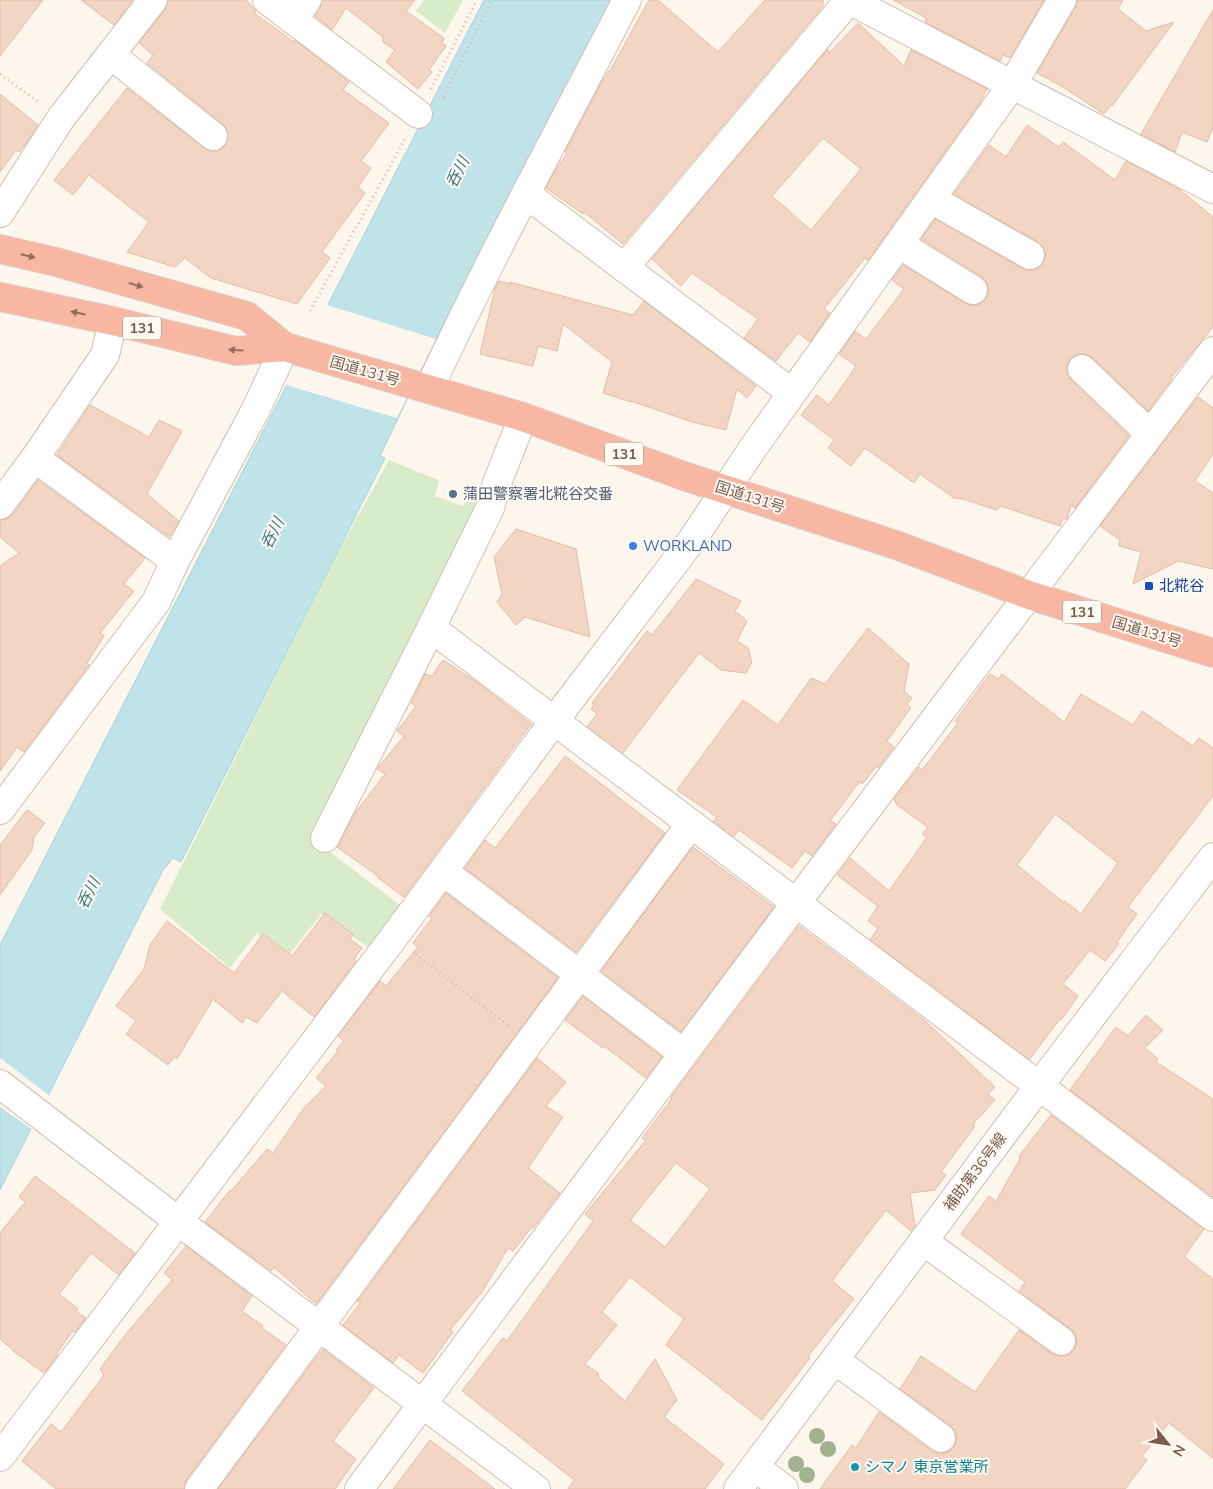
<svg xmlns="http://www.w3.org/2000/svg" width="1213" height="1489" viewBox="0 0 1213 1489" font-family="Mulish,'Noto Sans JP',sans-serif">
  <rect width="100%" height="100%" fill="#fdf6ec"/>
  <!-- green -->
  <g fill="#d8ecc9">
    <polygon points="424,0 463,0 445,33 416,11"/>
    <polygon points="389,460 439,480 435,496 463,506 470,492 476,494 473,516 313,838 330,852 400,905 369,948 321,914 289,955 257,933 230,968 160,909 337,554"/>
  </g>
  <!-- water -->
  <polygon fill="#bfe3e8" stroke="#a5d3da" points="484,0 612,0 436,339 380,456 385,458 181,862 173,858 163,870 0,1190 0,945"/>
  <!-- pier -->
  <g fill="#fdf6ec">
    <polygon points="327,305 436,339 397,418 286,385"/>
    <polygon points="0,1058 50,1096 33,1130 0,1107"/>
  </g>
  <!-- building -->
  <g fill="#f3d5c3" stroke="#e6bba3" fill-rule="evenodd">
    <polygon points="0,0 43,0 0,56"/>
    <polygon points="81,0 133,0 114,25"/>
    <polygon points="168,0 246,0 256,11 254,13 294,42 295,40 349,82 343,90 389,123 361,161 371,168 358,187 365,193 322,252 330,258 297,304 211,278 185,258 175,267 127,252 149,222 89,175 73,195 54,180 127,88 204,148 210,151 218,151 225,145 228,138 227,130 223,124 147,63 153,55 139,43 165,10"/>
    <polygon points="322,0 415,0 406,11 444,38 442,43 446,46 429,70 432,72 418,89 386,62 395,50 383,42 383,37 346,8 332,30 315,16 320,9"/>
    <polygon points="649,0 658,0 718,52 765,0 823,0 823,6 623,244 584,212 583,214 546,188 556,169 567,154 565,152 604,78 611,69"/>
    <polygon points="893,0 1044,0 1010,58 1003,55 1000,61 925,22 926,18"/>
    <polygon points="1078,0 1123,0 1118,9 1146,31 1174,22 1112,106 1111,105 1104,114 1063,87 1037,73 1075,8"/>
    <polygon points="1213,10 1213,127 1207,142 1182,132 1175,152 1141,134"/>
    <path d="M858,23l46,43 7,-16 76,39 -7,14 -112,157 -3,-2 -41,51 6,4 -20,29 -12,-9 -22,28 -32,-23 14,-19 -66,-46 -11,13 -29,-27 176,-210 1,4zM823,138l38,31 -50,61 -39,-34z"/>
    <polygon points="0,94 38,125 25,145 19,152 16,150 0,172"/>
    <polygon points="1027,125 1059,147 1063,142 1115,180 1126,161 1179,189 1213,217 1213,327 1171,378 1172,379 1148,411 1092,357 1085,354 1078,354 1071,358 1067,365 1067,373 1071,380 1129,436 1075,508 1071,505 1067,519 1063,519 1060,526 1001,506 996,510 963,499 954,498 920,474 914,483 865,448 851,466 828,448 834,440 801,415 817,395 829,405 856,366 839,354 855,331 866,339 904,289 892,280 903,265 965,303 972,306 980,304 986,299 989,290 987,283 982,277 921,239 935,219 1023,269 1030,271 1037,269 1043,263 1046,254 1043,247 1038,242 954,194 989,145 1006,157"/>
    <polygon points="499,281 512,284 510,282 633,315 644,301 756,386 747,398 737,389 726,430 692,422 631,401 631,402 603,393 612,362 563,324 557,351 538,346 533,366 480,354 495,288"/>
    <polygon points="1198,397 1213,408 1213,454 1195,481 1213,493 1213,569 1178,561 1133,584 1141,552 1119,546 1120,540 1100,526"/>
    <polygon points="90,405 149,437 159,420 182,431 147,494 179,521 170,536 168,536 57,455"/>
    <polygon points="38,480 145,558 124,584 134,591 100,633 104,636 87,663 89,665 24,752 17,747 0,771 0,566 19,553 0,537 0,520 7,519 13,514"/>
    <polygon points="516,529 576,549 590,637 525,617 516,625 497,602 502,594 494,557"/>
    <polygon points="696,579 741,601 735,611 747,621 737,641 748,648 752,662 746,673 721,670 699,653 622,754 587,727 597,714 591,709 594,705 592,703 647,631 652,635"/>
    <polygon points="868,628 909,664 904,691 912,698 907,704 911,708 887,741 894,747 878,768 877,766 862,784 860,781 830,821 836,824 812,856 805,851 792,868 739,830 733,837 713,822 717,817 677,790 743,700 778,725 811,678 825,684"/>
    <polygon points="443,660 475,681 531,724 404,897 377,877 378,876 337,847 355,813 385,774 377,769 404,736 397,731 416,706 411,703 425,674 432,676"/>
    <path d="M990,674l8,5 4,-5 62,48 17,-28 52,31 9,-14 51,35 6,-8 14,10v48l-85,111 9,7 -20,28 2,2 -14,17 -15,-11 -27,34 15,12 -16,23 -3,1 -30,40 -108,-83 -1,1 -50,-38 8,-12 -10,-7 10,-15 -41,-31 13,-17 39,33 38,-54 -5,-3 6,-7 -31,-22 -3,-6 25,-32 3,3 36,-47 -3,-2zM1055,814l63,49 -37,51 -16,-13 -2,1 -46,-37z"/>
    <polygon points="565,756 665,833 576,952 465,868 485,840 495,848"/>
    <polygon points="27,810 45,823 34,837 32,850 0,895 0,845"/>
    <polygon points="693,847 774,907 681,1032 601,971"/>
    <polygon points="446,893 558,978 317,1303 315,1303 274,1267 271,1271 205,1222 230,1190 231,1191 267,1149 273,1153 304,1108 326,1086 316,1078 338,1051 336,1050 344,1041 338,1036 380,981 386,986 418,947 413,943 432,918 429,916"/>
    <polygon points="325,913 353,934 350,939 362,948 354,959 356,961 314,1017 282,991 257,1023 246,1017 242,1023 213,999 177,1059 174,1057 168,1065 126,1034 136,1021 116,1006 144,969 150,945 167,921 234,973 263,934 292,956"/>
    <path d="M799,926l124,93 72,68 -7,7 7,6 -22,24 2,2 -34,46 5,3 -11,15 -25,3 5,33 -4,5 -25,-21 -54,71 22,18 -46,57 2,2 -48,62 -96,-75 18,-26 -54,-42 -28,35 15,13 -32,39 13,9 1,5 26,23 30,-42 22,41 -13,17 60,47 -19,25h-137l6,-9 -112,-89 41,-53 4,3 86,-120 -8,-7 61,-74 -4,-2 26,-34 4,-6 -1,-1zM676,1163l34,26 -45,58 -34,-26 1,-3z"/>
    <polygon points="583,996 662,1057 646,1078 604,1046 603,1048 565,1020"/>
    <polygon points="1146,1015 1163,1030 1145,1048 1158,1059 1156,1062 1213,1099 1213,1197 1070,1090 1116,1027 1128,1036"/>
    <polygon points="537,1058 566,1082 546,1106 563,1117 528,1168 560,1193 533,1228 532,1227 513,1251 508,1248 481,1294 480,1294 450,1330 453,1332 423,1373 399,1355 393,1363 343,1325 361,1302 357,1302"/>
    <polygon points="1051,1115 1204,1229 1184,1257 1213,1279 1213,1458 1169,1423 1142,1456 1147,1460 1125,1489 820,1489 852,1445 856,1448 879,1412 932,1451 940,1454 948,1452 953,1448 957,1439 955,1431 951,1426 900,1389 921,1356 975,1392 1019,1330 1052,1354 1059,1356 1068,1355 1074,1350 1077,1342 1075,1334 1071,1329 1019,1291 1025,1282 961,1234 989,1196 996,1201 1020,1159 1019,1156"/>
    <polygon points="35,1176 135,1253 119,1275 91,1253 59,1294 77,1308 77,1312 86,1318 75,1332 72,1332 57,1353 57,1356 44,1373 13,1351 13,1350 0,1339 0,1233 25,1202 19,1197"/>
    <polygon points="186,1246 252,1296 242,1311 263,1326 262,1328 286,1345 186,1480 184,1489 56,1489 22,1461 51,1424 61,1432 104,1375 100,1369 125,1335 172,1280 164,1273"/>
    <polygon points="323,1349 374,1388 333,1441 356,1459 335,1489 218,1489 311,1364"/>
    <polygon points="430,1440 495,1489 393,1489"/>
  </g>
  <g fill="none" stroke-linecap="round" stroke-linejoin="round">
    <defs>
      <g id="minor">
        <polyline points="267,0 418,114"/>
        <polyline points="849,0 1213,189"/>
        <polyline points="293,20 307,0"/>
        <polyline points="111,55 213,136"/>
        <polyline points="526,194 792,393"/>
        <polyline points="931,199 1030,255"/>
        <polyline points="0,213 61,118 153,0"/>
        <polyline points="899,244 973,290"/>
        <polyline points="624,268 849,0"/>
        <polyline points="1082,369 1149,433"/>
        <path d="M429,389c61,-131 131,-260 198,-389"/>
        <path d="M523,417l-26,66 -7,25 -59,120c260,198 521,394 782,589"/>
        <polyline points="35,458 175,561"/>
        <polyline points="0,505 35,458 105,355 113,321"/>
        <polyline points="0,810 156,602 175,561 256,409 285,347"/>
        <polyline points="325,838 431,628"/>
        <polyline points="443,871 683,1053"/>
        <polyline points="0,1084 178,1221 536,1489"/>
        <polyline points="923,1241 1061,1341"/>
        <polyline points="835,1360 941,1438"/>
        <polyline points="0,1457 394,937 554,721 692,540 753,448 1012,85 1062,0"/>
        <polyline points="755,1467 784,1489"/>
        <polyline points="199,1489 690,825"/>
        <polyline points="359,1489 796,903 1213,351"/>
        <polyline points="738,1489 1051,1070 1213,857"/>
      </g>
      <g id="highway">
        <polyline points="0,249 56,262 247,316 285,347"/>
        <polyline points="0,297 113,321 236,351 285,347 523,417 684,476 896,545 1029,595 1213,653"/>
      </g>
    </defs>
    <!-- minor casing -->
    <use href="#minor" stroke="#d1beb0" stroke-width="30"/>
    <!-- highway casing -->
    <use href="#highway" stroke="#dad1cd" stroke-width="30"/>
    <!-- path -->
    <g stroke="#d9b8a5" stroke-width="3" stroke-dasharray="1 4" stroke-linecap="butt">
      <polyline points="0,74 38,102"/>
      <polyline points="431,89 477,0"/>
      <polyline points="443,97 492,0"/>
      <polyline points="310,311 405,139"/>
      <polyline points="416,954 508,1026"/>
    </g>
    <!-- minor -->
    <use href="#minor" stroke="#fff" stroke-width="28"/>
    <!-- highway -->
    <use href="#highway" stroke="#f7b7a3" stroke-width="28"/>
  </g>
  <!-- trees -->
  <g fill="#a0b28e">
    <circle cx="817" cy="1436" r="8"/>
    <circle cx="828" cy="1449" r="8"/>
    <circle cx="796" cy="1464" r="8"/>
    <circle cx="807" cy="1475" r="8"/>
  </g>
  <!-- one-way arrows -->
  <defs><path id="oneway-solid" d="M-6-.8H1V-3.2L6.5 0L1 3.2V.8H-6Z" transform="scale(1.25)"/></defs>
  <g fill="#936e5e">
    <use href="#oneway-solid" transform="translate(28 256) rotate(13)"/>
    <use href="#oneway-solid" transform="translate(136 285) rotate(16)"/>
    <use href="#oneway-solid" transform="translate(78 313) rotate(-168)"/>
    <use href="#oneway-solid" transform="translate(236 350) rotate(-176)"/>
  </g>
  <!-- markers -->
  <circle fill="#5c6f8a" stroke="#fffaf3" stroke-width="2" cx="453" cy="494" r="5"/>
  <circle fill="#3f7fe0" stroke="#fffaf3" stroke-width="2" cx="633" cy="546" r="5"/>
  <rect fill="#1a4fb4" stroke="#fffaf3" stroke-width="2" x="1144" y="581" width="10" height="10" rx="2.5"/>
  <circle fill="#0f9aa8" stroke="#fffaf3" stroke-width="2" cx="855" cy="1467" r="5"/>
  <g text-anchor="middle" stroke-width="4" stroke-linejoin="round" paint-order="stroke">
    <!-- shield labels -->
    <g fill="#fffaf3" stroke="#a28b7f" stroke-width="1">
      <rect x="123" y="316.5" width="38" height="23" rx="4"/>
      <rect x="605" y="442.5" width="38" height="23" rx="4"/>
      <rect x="1063" y="600.5" width="38" height="23" rx="4"/>
    </g>
    <g font-size="14" font-weight="bold" fill="#7a5c4d">
      <text x="142" y="333">131</text>
      <text x="624" y="459">131</text>
      <text x="1082" y="617">131</text>
    </g>
    <!-- street labels -->
    <g font-size="15" fill="#7a5c4d" stroke="#fffaf3">
      <text transform="translate(365 371) rotate(16)" y="5">国道131号</text>
      <text transform="translate(750 497) rotate(18)" y="5">国道131号</text>
      <text transform="translate(1147 632) rotate(17)" y="5">国道131号</text>
      <text transform="translate(975 1172) rotate(-53)" y="5">補助第36号線</text>
    </g>
    <!-- service labels -->
    <g font-size="15" fill="#4e5e75" stroke="#fffaf3" text-anchor="start">
      <text x="463" y="499">蒲田警察署北糀谷交番</text>
    </g>
    <!-- shop labels -->
    <g font-size="15" fill="#366cbe" stroke="#fffaf3" text-anchor="start">
      <text x="643" y="551">WORKLAND</text>
    </g>
    <!-- transit labels -->
    <g font-size="15" fill="#164399" stroke="#fffaf3" text-anchor="start">
      <text x="1159" y="591">北糀谷</text>
    </g>
    <!-- culture labels -->
    <g font-size="15" fill="#0d838f" stroke="#fffaf3" text-anchor="start">
      <text x="865" y="1472">シマノ 東京営業所</text>
    </g>
    <!-- water labels -->
    <g font-size="16" font-style="italic" fill="#437c86" stroke="#fffaf3">
      <text transform="translate(457 172) rotate(-63)" y="6">呑川</text>
      <text transform="translate(272 533) rotate(-63)" y="6">呑川</text>
      <text transform="translate(88 893) rotate(-63)" y="6">呑川</text>
    </g>
  </g>
  <!-- north arrow -->
  <g transform="translate(1168 1444) rotate(120)" stroke="#fffaf3" stroke-width="4" paint-order="stroke">
  <path d="M0-4L9 19L0 12L-9 19Z" fill="#7a5c4d"/>
  <text y="-8" font-size="14" font-weight="bold" text-anchor="middle" fill="#7a5c4d">N</text>
  </g>
</svg>
